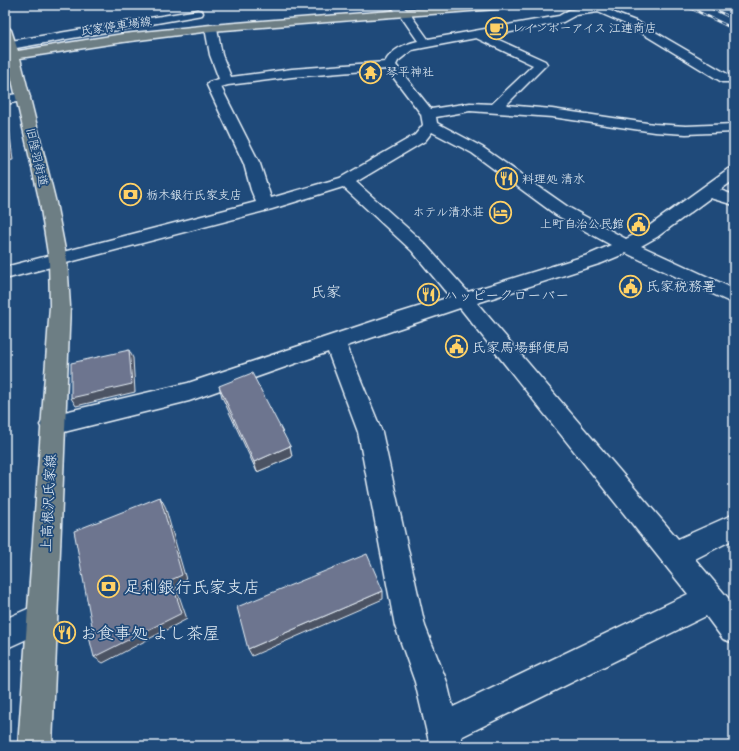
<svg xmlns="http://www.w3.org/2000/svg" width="739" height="751" viewBox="0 0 739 751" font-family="Dekko,'Klee One',sans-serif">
  <rect width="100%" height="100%" fill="#1f4a7a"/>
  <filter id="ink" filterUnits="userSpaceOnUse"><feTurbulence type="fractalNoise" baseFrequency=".025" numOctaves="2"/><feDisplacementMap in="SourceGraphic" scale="8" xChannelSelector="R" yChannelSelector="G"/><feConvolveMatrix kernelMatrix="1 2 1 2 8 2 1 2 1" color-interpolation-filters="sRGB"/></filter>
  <g filter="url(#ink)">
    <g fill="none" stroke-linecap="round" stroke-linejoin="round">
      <defs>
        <g id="minor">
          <path d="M389,5h12l7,6 20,28 131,-23 10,-6 19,-3 -1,-2h13l17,9 21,8 91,53 5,-1v8h-12l-92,-56 -32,-14 -22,3 -13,7 -73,14 55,25 2,3 -41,41 46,4 102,15 32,2 48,-2v8l-48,2 -32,-2 -102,-15 -82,-6 -34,6 1,6 45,24 86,60 58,32 19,-10 83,-60 6,-2v13l-14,10 14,5v10l-24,-7 -53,39 -16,9 93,43v15l-108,-51 -24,10 -125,40 201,236 56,-25v25l-39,20 39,46v38l-11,-4 -17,-23 -245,121 3,9h-34l-15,-64 -20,-56 -37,-194 -30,-80 -139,49 -137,34 -8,-3 -4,-7 4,-7 8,-3 136,-32 198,-66 64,-20 -38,-46 -69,-64 -71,22 -267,70v-12l251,-65 -5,-12 -7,-26 -37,-79 2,-3 10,-3 -9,-24 -5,-27 2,-2h8l2,2 5,27 9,22 61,-8 93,-7c7,-13 20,-18 33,-21l-18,-26zM476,38l57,27 -41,39 -22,-1 -39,6 -35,-44 2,-4 14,-11zM387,69l34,45 2,11 -8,10 -75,43 -69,20 -11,-34 -39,-77 7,-2 64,-8zM432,132l40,21 84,62 55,30 -23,10 -120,37 -44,-49 -68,-61 69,-41zM460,308l228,286 -235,113 -6,-25 -22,-56 -43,-194 -35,-86z"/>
          <polygon points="198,10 202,11 203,13 202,15 5,50 5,42"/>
          <polygon points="23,93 28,94 30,97 28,100 5,104 5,96"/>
          <polygon points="41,603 51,608 56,618 51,628 5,649 5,619"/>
        </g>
        <polygon id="major" points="468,5 515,5 510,8 211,31 123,42 20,58 56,203 67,260 70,306 52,746 18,746 50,306 49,260 40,203 5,49 5,27 9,28 11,30 18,51 123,34 211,25"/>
      </defs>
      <!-- minor casing -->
      <use href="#minor" stroke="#e8f1f8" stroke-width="3"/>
      <!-- major casing -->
      <use href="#major" stroke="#e8f1f8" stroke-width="3"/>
      <!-- minor -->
      <use href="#minor" fill="#1f4a7a" fill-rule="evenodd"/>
      <!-- major -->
      <use href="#major" fill="#6d7e84" fill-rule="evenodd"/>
      <defs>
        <g id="rail">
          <polyline points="684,5 734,29"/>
          <polyline points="705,5 734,19"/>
        </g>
      </defs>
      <!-- rail casing -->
      <use href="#rail" stroke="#e8f1f8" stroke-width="2.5"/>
      <!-- rail -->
      <use href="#rail" stroke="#1f4a7a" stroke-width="1.5" stroke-dasharray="5" stroke-linecap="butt"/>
    </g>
    <!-- wall -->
    <polygon fill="#5e657b" stroke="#e8f1f8" points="219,386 290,446 292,457 257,472 222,397"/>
    <!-- shaded-wall -->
    <g fill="#4c5264" stroke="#e8f1f8">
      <polygon points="5,113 8,119 13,160 5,161"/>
      <polygon points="129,350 133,358 135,392 76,406 71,398"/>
      <polygon points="290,446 292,457 257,472 254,462"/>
      <polygon points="160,497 165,506 187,583 176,587 187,619 103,663 94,657 171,580"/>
      <polygon points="383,591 383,599 252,656 248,649"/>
    </g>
    <!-- building -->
    <g fill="#6d758f" stroke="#e8f1f8">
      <polygon points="5,116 9,153 5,154"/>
      <polygon points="129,350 132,384 71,398 71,363"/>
      <polygon points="252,373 290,446 254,462 219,386"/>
      <polygon points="160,497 182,575 171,580 182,613 94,657 88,633 93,631 74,531"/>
      <polygon points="367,554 383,591 248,649 237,607"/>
    </g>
  </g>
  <!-- icons -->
  <defs>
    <symbol id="cafe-ring" viewBox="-11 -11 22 22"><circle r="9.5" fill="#1f4a7a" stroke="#ffd166" stroke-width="1.5"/><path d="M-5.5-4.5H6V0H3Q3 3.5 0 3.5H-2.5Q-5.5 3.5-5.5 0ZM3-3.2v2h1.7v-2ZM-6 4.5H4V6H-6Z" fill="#ffd166"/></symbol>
    <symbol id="temple-ring" viewBox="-11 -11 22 22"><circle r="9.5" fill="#1f4a7a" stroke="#ffd166" stroke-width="1.5"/><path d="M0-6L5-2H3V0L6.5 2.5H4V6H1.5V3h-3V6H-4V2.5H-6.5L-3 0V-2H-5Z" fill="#ffd166"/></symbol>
    <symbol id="restaurant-ring" viewBox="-11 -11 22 22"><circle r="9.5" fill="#1f4a7a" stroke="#ffd166" stroke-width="1.5"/><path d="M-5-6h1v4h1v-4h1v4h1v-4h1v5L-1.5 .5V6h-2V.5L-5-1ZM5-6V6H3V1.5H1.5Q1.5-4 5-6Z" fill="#ffd166"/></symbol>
    <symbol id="bank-ring" viewBox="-11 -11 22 22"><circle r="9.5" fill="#1f4a7a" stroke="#ffd166" stroke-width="1.5"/><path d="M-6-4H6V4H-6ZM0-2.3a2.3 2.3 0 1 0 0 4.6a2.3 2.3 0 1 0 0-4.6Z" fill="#ffd166"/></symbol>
    <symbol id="hotel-ring" viewBox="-11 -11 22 22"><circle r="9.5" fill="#1f4a7a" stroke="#ffd166" stroke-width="1.5"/><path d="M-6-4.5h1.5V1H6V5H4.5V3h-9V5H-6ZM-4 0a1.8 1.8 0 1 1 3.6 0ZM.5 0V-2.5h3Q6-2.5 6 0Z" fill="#ffd166"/></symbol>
    <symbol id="civic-ring" viewBox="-11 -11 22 22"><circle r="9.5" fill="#1f4a7a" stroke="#ffd166" stroke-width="1.5"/><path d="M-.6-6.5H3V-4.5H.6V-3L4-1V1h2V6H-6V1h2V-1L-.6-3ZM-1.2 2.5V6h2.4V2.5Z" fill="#ffd166"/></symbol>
  </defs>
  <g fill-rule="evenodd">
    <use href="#cafe-ring" x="484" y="16" width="25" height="25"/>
    <use href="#temple-ring" x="358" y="60" width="25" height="25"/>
    <use href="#restaurant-ring" x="494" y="166" width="25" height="25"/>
    <use href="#bank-ring" x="118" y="182" width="25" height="25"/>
    <use href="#hotel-ring" x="488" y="200" width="25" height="25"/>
    <use href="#civic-ring" x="626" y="212" width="25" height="25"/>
    <use href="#civic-ring" x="618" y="274" width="25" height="25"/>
    <use href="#restaurant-ring" x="416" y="282" width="25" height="25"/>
    <use href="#civic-ring" x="444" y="334" width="25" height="25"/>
    <use href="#bank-ring" x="96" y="574" width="25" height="25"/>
    <use href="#restaurant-ring" x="52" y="620" width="25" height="25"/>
  </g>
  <g text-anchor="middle" stroke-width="3.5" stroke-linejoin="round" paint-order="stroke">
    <!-- far-street labels -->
    <g font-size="12" fill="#e8f1f8" stroke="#1f4a7a">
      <text transform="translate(116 26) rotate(-8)" y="4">氏家停車場線</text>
      <text transform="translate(37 157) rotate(77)" y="4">旧陸羽街道</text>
    </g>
    <!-- far-poi labels -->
    <g font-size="12" fill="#e8f1f8" stroke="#1f4a7a" text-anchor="start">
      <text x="512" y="32">レインボーアイス 江連商店</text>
      <text x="386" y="76">琴平神社</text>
      <text x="522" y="183">料理処 清水</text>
      <text x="146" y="199">栃木銀行氏家支店</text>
      <text x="484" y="216" text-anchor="end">ホテル清水荘</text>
      <text x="624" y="228" text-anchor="end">上町自治公民館</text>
    </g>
    <!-- poi labels -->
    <g font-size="14" fill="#e8f1f8" stroke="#1f4a7a" text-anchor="start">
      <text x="646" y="291">氏家税務署</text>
      <text x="444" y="300">ハッピークローバー</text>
      <text x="472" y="352">氏家馬場郵便局</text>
    </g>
    <!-- street labels -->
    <g font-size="14" fill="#e8f1f8" stroke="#1f4a7a">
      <text transform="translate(48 503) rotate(-87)" y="5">上高根沢氏家線</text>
    </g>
    <!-- neighbourhood labels -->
    <g font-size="15" fill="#e8f1f8" stroke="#1f4a7a">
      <text x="326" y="297">氏家</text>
    </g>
    <!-- near-poi labels -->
    <g font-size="17" fill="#e8f1f8" stroke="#1f4a7a" text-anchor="start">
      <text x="124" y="593">足利銀行氏家支店</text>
      <text x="80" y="639">お食事処 よし茶屋</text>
    </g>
  </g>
  <!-- margin -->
  <rect width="739" height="751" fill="none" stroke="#1f4a7a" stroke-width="20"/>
  <rect x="10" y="10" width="719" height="731" fill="none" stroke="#e8f1f8" stroke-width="1.5" filter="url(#ink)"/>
</svg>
